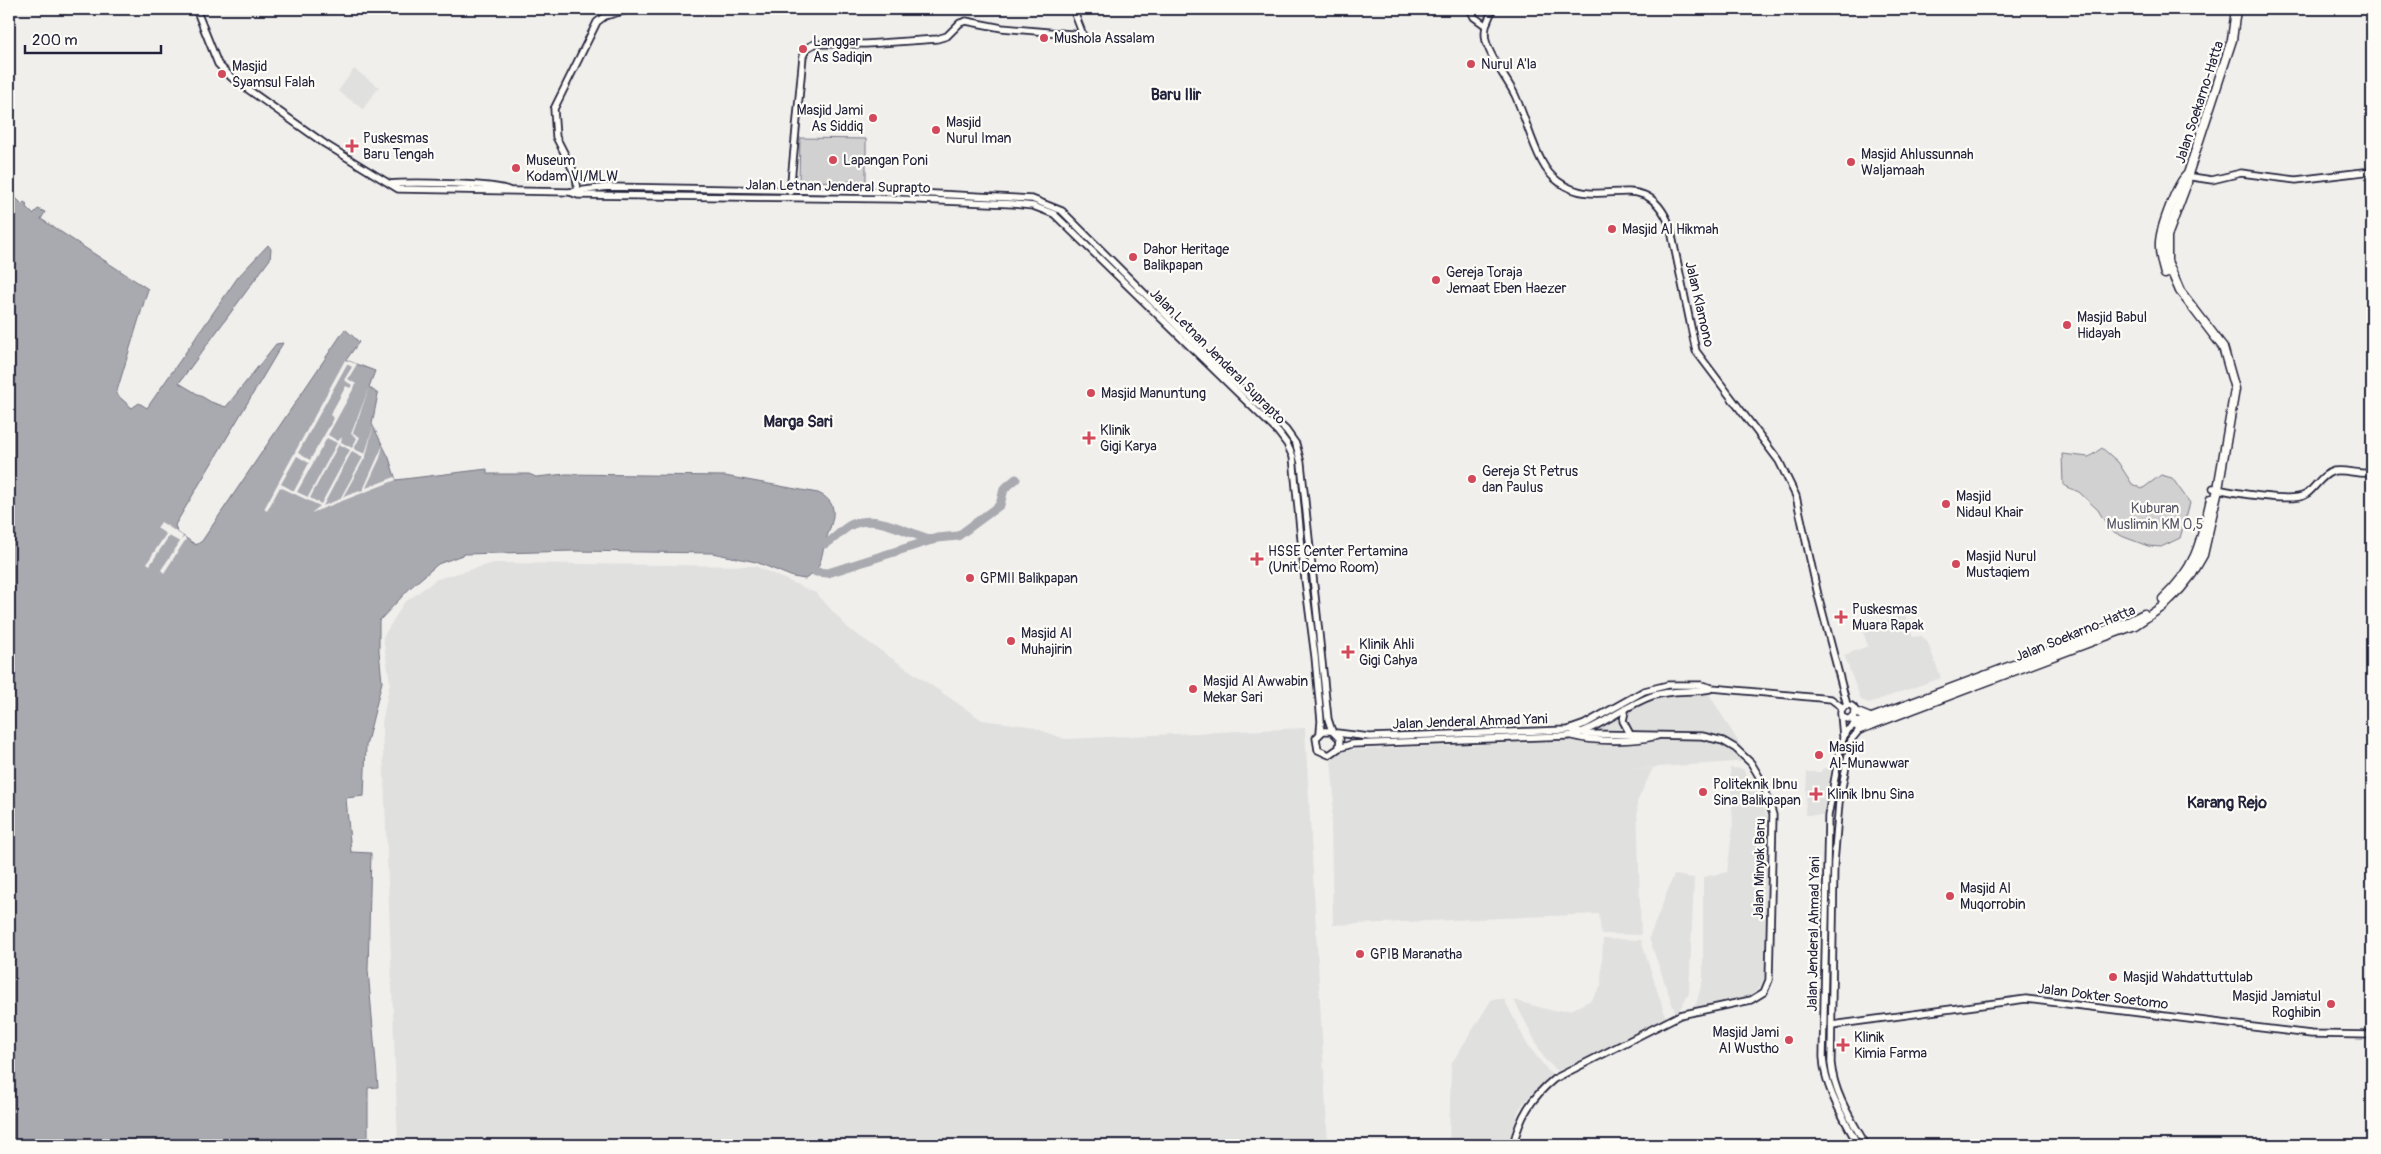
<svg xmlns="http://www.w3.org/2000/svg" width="2381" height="1154" viewBox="0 0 2381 1154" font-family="Pangolin,sans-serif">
  <rect width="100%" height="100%" fill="#f0efec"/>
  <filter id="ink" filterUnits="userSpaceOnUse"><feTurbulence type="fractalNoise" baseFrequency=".02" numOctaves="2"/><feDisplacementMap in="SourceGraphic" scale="10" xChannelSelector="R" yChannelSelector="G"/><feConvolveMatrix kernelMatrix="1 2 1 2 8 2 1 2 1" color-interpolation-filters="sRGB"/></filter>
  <g filter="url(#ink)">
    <!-- built -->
    <g fill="#e0e0df">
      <polygon points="354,69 379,87 363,109 338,91"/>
      <polygon points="494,563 755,566 816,593 849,629 982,720 1029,726 1065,739 1305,728 1328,1145 398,1145 382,723 390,682 383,637 404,603 437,579"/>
      <polygon points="1905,614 1913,637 1922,636 1928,643 1941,678 1869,703 1861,700 1844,655 1868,646 1862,629"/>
      <polygon points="1709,694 1750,761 1629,769 1653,768 1637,802 1641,935 1601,934 1599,914 1333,925 1331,825 1334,796 1331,760 1338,753 1350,750 1584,740 1623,714 1651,701 1669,695"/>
      <polygon points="1730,768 1743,769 1756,789 1772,828 1765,976 1760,987 1748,998 1690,1009 1696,1004 1703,979 1703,877 1727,872 1733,826"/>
      <polygon points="1823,768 1831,769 1824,815 1805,815 1807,772 1821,772"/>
      <polygon points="1674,875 1694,878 1689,993 1680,1009 1675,1012 1649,938"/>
      <polygon points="1603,939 1641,940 1666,1018 1558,1071 1545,1060 1514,1000 1553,1011 1573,1009 1591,1000 1601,986"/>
      <polygon points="1492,999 1504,999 1527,1044 1553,1077 1533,1092 1519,1109 1508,1145 1449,1145 1451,1064"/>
    </g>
    <!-- green -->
    <g fill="#d2d1d1" stroke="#7a7a86">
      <polygon points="800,138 866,139 866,182 799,181"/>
      <polygon points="2102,448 2118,462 2132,484 2142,489 2161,475 2172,478 2190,503 2180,538 2161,547 2148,546 2124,537 2110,530 2098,510 2079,492 2063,485 2062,454 2089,457"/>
    </g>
    <!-- water -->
    <path fill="#a9a9b0" stroke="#737381" d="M11,187l2,2 -3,3 12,12 2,-2 3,2 -1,3 7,7 5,-5 7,3 -4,7 107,70 -32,105 16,14 7,-5 8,5 91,-131 30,-32 3,4 -1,10 -91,124 32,19 15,5 50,-63 7,-1 -108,182 2,7 19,13 6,-4 143,-212 14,13 -13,18 29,11 -6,16 9,7 -6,30 17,34 7,22 91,-11v5h42l7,3 30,-3 159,2 93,17c25,11 13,30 7,50 -5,17 -3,26 -20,36l-12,-2 -37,-15 -44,-9 -139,-2 -108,3 -27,10 -27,23 -32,34v30l3,31 -16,64 -2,50 -18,2 5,54 20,1 -3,117 10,117 -10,1v57h-359v-957z"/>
    <!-- pier -->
    <g fill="#f0efec" fill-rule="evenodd">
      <path d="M345,360l12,4 -9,15 8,5 -28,51 10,6 4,-4 -1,5 11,6 5,-10 -6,-4 18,-46 -16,45 7,4 -6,12 11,5 9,-30 -8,32 -23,41 20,-7 20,-45 -3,13 -14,30 29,-11 1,3 -85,33 9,-7 -40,-19 -13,24 -3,-2zM347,364l5,3 -8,13 8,5 -2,3 -4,-2 -16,29 4,3 -24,42 -12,-7zM327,438l10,5 -29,54 -11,-5zM339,444l11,6 -29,54 -11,-6zM352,451l11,6 -23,42 -17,7zM297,456l12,7 -15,28 -13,-7z"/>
      <polygon points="161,522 183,536 181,540 184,537 186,539 164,573 161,570 180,542 169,536 150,565 147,563 166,534 157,528"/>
    </g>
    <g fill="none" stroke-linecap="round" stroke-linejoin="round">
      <!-- river -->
      <g stroke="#a9a9b0" stroke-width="9">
        <path d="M825,544c11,-5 16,-15 28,-20 26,-10 55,10 80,16"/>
        <polyline points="816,572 828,573 938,538 958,536 1000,505 1004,489 1016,479"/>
      </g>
      <defs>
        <g id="secondary">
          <polyline points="196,9 218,64 232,78 325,144 398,189 570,192 578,195 896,199 1013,204 1033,206 1054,214 1278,432 1287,444 1293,457 1305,580 1315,657 1321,721 1320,732"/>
          <polyline points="1470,9 1474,17 1485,25"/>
          <path d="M1493,9c-5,11 -10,20 -7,32 5,19 20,36 29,54 10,22 16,46 27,67 4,8 10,15 17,20 43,31 86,-19 111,44l26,125 83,110 17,35 22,99 29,110"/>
          <polyline points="2185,176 2212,180 2241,173 2296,180 2372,171"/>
          <path d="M390,184c17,-2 106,-1 118,6"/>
          <polyline points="570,192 608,187 897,192 1032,199 1062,211 1222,371 1286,430 1296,444 1301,463 1328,719 1332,731"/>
          <polyline points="578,192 576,176 556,137 554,109 597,22 605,16 631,9"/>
          <polyline points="790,192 803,56 807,48 814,44 866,44 937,39 947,36 960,23 966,21 1002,28 1083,35 1073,9"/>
          <path d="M2213,488c17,4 78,15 92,7 10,-6 16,-21 29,-24 12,-2 25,4 38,2"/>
          <circle cx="1848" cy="712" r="7"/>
          <polyline points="1625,711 1623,721 1630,734"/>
          <polyline points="1841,714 1843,737"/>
          <path d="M1856,724l-10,7 -5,13 -13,72 -5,241c2,33 20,59 35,88"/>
          <path d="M1860,729l-9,11 -12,63 -5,60 -3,200c3,31 20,56 35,82"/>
          <polyline points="1337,733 1370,737 1568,730 1585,724 1644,691 1668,685 1701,685 1712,688 1831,699 1843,708"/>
          <path d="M1572,736c23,6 62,6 85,0"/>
          <path d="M1339,748l1,-9 -8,-8h-9l-7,7 2,12 11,5 10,-7 13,-4 216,-8c32,-7 55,-30 84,-40 20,-7 39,-3 58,-7"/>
          <polyline points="1832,1025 2026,999 2311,1034 2372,1035"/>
          <path d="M1513,1145c7,-28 18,-47 41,-66l126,-64 71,-15 13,-8 5,-12 4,-165 -10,-32 -12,-20 -16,-15 -12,-7 -21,-5 -114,-2 -17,-5"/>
        </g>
        <g id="highway">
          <path d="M2165,274c-3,-11 -6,-20 -5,-31 0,-14 17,-59 27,-68"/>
          <path d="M2163,599c34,-32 38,-57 48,-100"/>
          <polyline points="1855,712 1870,718"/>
          <polyline points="1852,718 1860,729 2135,625 2162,607 2180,589 2192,574 2203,555 2218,489 2235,389 2223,347 2180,291 2167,261 2167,236 2187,183 2188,174 2232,40 2236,9"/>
          <polyline points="1856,724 2128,622 2144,614"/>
        </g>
      </defs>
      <!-- secondary casing -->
      <use href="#secondary" stroke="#22223b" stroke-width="9"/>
      <!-- highway casing -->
      <use href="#highway" stroke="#22223b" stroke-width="11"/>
      <!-- secondary -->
      <use href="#secondary" stroke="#fdfcf7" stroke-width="5.5"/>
      <!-- highway -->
      <use href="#highway" stroke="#fdfcf7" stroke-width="8"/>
    </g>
  </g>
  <!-- markers -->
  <g fill="#d1495b" stroke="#fdfcf7" stroke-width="2">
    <circle cx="1044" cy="38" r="5"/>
    <circle cx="803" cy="49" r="5"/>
    <circle cx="1471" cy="64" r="5"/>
    <circle cx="222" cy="74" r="5"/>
    <circle cx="873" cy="118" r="5"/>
    <circle cx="936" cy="130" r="5"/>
    <path d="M349.5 138.5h5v5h5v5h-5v5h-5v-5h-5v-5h5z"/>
    <circle cx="833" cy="160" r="5"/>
    <circle cx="1851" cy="162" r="5"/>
    <circle cx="516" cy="168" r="5"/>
    <circle cx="1612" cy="229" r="5"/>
    <circle cx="1133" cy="257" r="5"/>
    <circle cx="1436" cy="280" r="5"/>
    <circle cx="2067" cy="325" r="5"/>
    <circle cx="1091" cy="393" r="5"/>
    <path d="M1086.5 430.5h5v5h5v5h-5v5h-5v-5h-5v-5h5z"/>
    <circle cx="1472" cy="479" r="5"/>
    <circle cx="1946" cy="504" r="5"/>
    <path d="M1254.5 551.5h5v5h5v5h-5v5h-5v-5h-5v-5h5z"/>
    <circle cx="1956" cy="564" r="5"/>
    <circle cx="970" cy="578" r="5"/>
    <path d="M1838.5 609.5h5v5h5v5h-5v5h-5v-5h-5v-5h5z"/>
    <circle cx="1011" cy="641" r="5"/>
    <path d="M1345.5 644.5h5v5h5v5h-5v5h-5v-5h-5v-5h5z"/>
    <circle cx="1193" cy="689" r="5"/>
    <circle cx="1819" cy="755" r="5"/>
    <circle cx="1703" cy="792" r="5"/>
    <path d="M1813.5 786.5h5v5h5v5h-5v5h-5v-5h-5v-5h5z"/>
    <circle cx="1950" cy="896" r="5"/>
    <circle cx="1360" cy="954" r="5"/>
    <circle cx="2113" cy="977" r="5"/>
    <circle cx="2331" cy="1004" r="5"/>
    <circle cx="1789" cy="1040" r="5"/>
    <path d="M1840.5 1037.5h5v5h5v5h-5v5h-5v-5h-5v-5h5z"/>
  </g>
  <g text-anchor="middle" stroke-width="4.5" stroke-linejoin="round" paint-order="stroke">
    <!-- poi labels -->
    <g font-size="14" fill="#22223b" stroke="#fdfcf7" text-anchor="start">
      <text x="1054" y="43">Mushola Assalam</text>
      <text x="813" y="46">Langgar<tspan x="813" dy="16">As Sadiqin</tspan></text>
      <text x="1481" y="69">Nurul A'la</text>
      <text x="232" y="71">Masjid<tspan x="232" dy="16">Syamsul Falah</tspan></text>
      <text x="863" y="115" text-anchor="end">Masjid Jami<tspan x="863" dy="16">As Siddiq</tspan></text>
      <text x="946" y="127">Masjid<tspan x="946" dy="16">Nurul Iman</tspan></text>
      <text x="363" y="143">Puskesmas<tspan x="363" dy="16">Baru Tengah</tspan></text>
      <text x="1861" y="159">Masjid Ahlussunnah<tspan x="1861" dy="16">Waljamaah</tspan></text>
      <text x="526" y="165">Museum<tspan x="526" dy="16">Kodam VI/MLW</tspan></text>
      <text x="843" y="165">Lapangan Poni</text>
      <text x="1622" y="234">Masjid Al Hikmah</text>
      <text x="1143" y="254">Dahor Heritage<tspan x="1143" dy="16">Balikpapan</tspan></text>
      <text x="1446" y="277">Gereja Toraja<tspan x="1446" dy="16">Jemaat Eben Haezer</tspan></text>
      <text x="2077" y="322">Masjid Babul<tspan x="2077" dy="16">Hidayah</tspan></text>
      <text x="1101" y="398">Masjid Manuntung</text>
      <text x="1100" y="435">Klinik<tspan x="1100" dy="16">Gigi Karya</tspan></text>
      <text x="1482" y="476">Gereja St Petrus<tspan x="1482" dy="16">dan Paulus</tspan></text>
      <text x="1956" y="501">Masjid<tspan x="1956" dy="16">Nidaul Khair</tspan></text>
      <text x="1268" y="556">HSSE Center Pertamina<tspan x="1268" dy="16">(Unit Demo Room)</tspan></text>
      <text x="1966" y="561">Masjid Nurul<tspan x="1966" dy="16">Mustaqiem</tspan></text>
      <text x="980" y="583">GPMII Balikpapan</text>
      <text x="1852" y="614">Puskesmas<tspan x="1852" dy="16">Muara Rapak</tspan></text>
      <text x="1021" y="638">Masjid Al<tspan x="1021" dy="16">Muhajirin</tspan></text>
      <text x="1359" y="649">Klinik Ahli<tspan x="1359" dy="16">Gigi Cahya</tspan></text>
      <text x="1203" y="686">Masjid Al Awwabin<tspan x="1203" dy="16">Mekar Sari</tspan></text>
      <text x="1829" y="752">Masjid<tspan x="1829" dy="16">Al-Munawwar</tspan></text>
      <text x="1713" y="789">Politeknik Ibnu<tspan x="1713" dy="16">Sina Balikpapan</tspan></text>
      <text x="1827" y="799">Klinik Ibnu Sina</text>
      <text x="1960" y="893">Masjid Al<tspan x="1960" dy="16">Muqorrobin</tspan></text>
      <text x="1370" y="959">GPIB Maranatha</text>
      <text x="2123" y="982">Masjid Wahdattuttulab</text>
      <text x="2321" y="1001" text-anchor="end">Masjid Jamiatul<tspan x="2321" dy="16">Roghibin</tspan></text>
      <text x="1779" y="1037" text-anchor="end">Masjid Jami<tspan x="1779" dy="16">Al Wustho</tspan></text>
      <text x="1854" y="1042">Klinik<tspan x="1854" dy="16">Kimia Farma</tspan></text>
    </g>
    <!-- street labels -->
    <g font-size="14" fill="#22223b" stroke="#fdfcf7">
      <text transform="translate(2199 102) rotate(-72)" y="5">Jalan Soekarno-Hatta</text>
      <text transform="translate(838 186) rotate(1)" y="5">Jalan Letnan Jenderal Suprapto</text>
      <text transform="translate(1700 304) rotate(77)" y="5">Jalan Klamono</text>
      <text transform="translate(1218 356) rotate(45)" y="5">Jalan Letnan Jenderal Suprapto</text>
      <text transform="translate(2075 633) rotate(-22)" y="5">Jalan Soekarno-Hatta</text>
      <text transform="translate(1470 721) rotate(-2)" y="5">Jalan Jenderal Ahmad Yani</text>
      <text transform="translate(1759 869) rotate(-89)" y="5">Jalan Minyak Baru</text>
      <text transform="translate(1813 934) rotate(-89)" y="5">Jalan Jenderal Ahmad Yani</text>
      <text transform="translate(2103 996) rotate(7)" y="5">Jalan Dokter Soetomo</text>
    </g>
    <!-- park labels -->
    <g font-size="14" fill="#575768" stroke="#fdfcf7">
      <text x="2155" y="513">Kuburan<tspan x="2155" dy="16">Muslimin KM 0,5</tspan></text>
    </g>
    <!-- quarter labels -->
    <g font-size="16" font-weight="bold" fill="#22223b" stroke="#fdfcf7">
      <text x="1176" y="100">Baru Ilir</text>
      <text x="798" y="427">Marga Sari</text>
      <text x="2227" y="808">Karang Rejo</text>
    </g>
  </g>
  <!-- margin -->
  <rect width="2381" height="1154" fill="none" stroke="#fdfcf7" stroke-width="30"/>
  <rect x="15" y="15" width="2351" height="1124" fill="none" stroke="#22223b" stroke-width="2" filter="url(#ink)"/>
  <!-- scale -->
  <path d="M25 45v8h136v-8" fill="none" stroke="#22223b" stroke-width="2.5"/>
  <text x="32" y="45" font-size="15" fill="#22223b" stroke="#fdfcf7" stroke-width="4" paint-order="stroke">200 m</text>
</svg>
